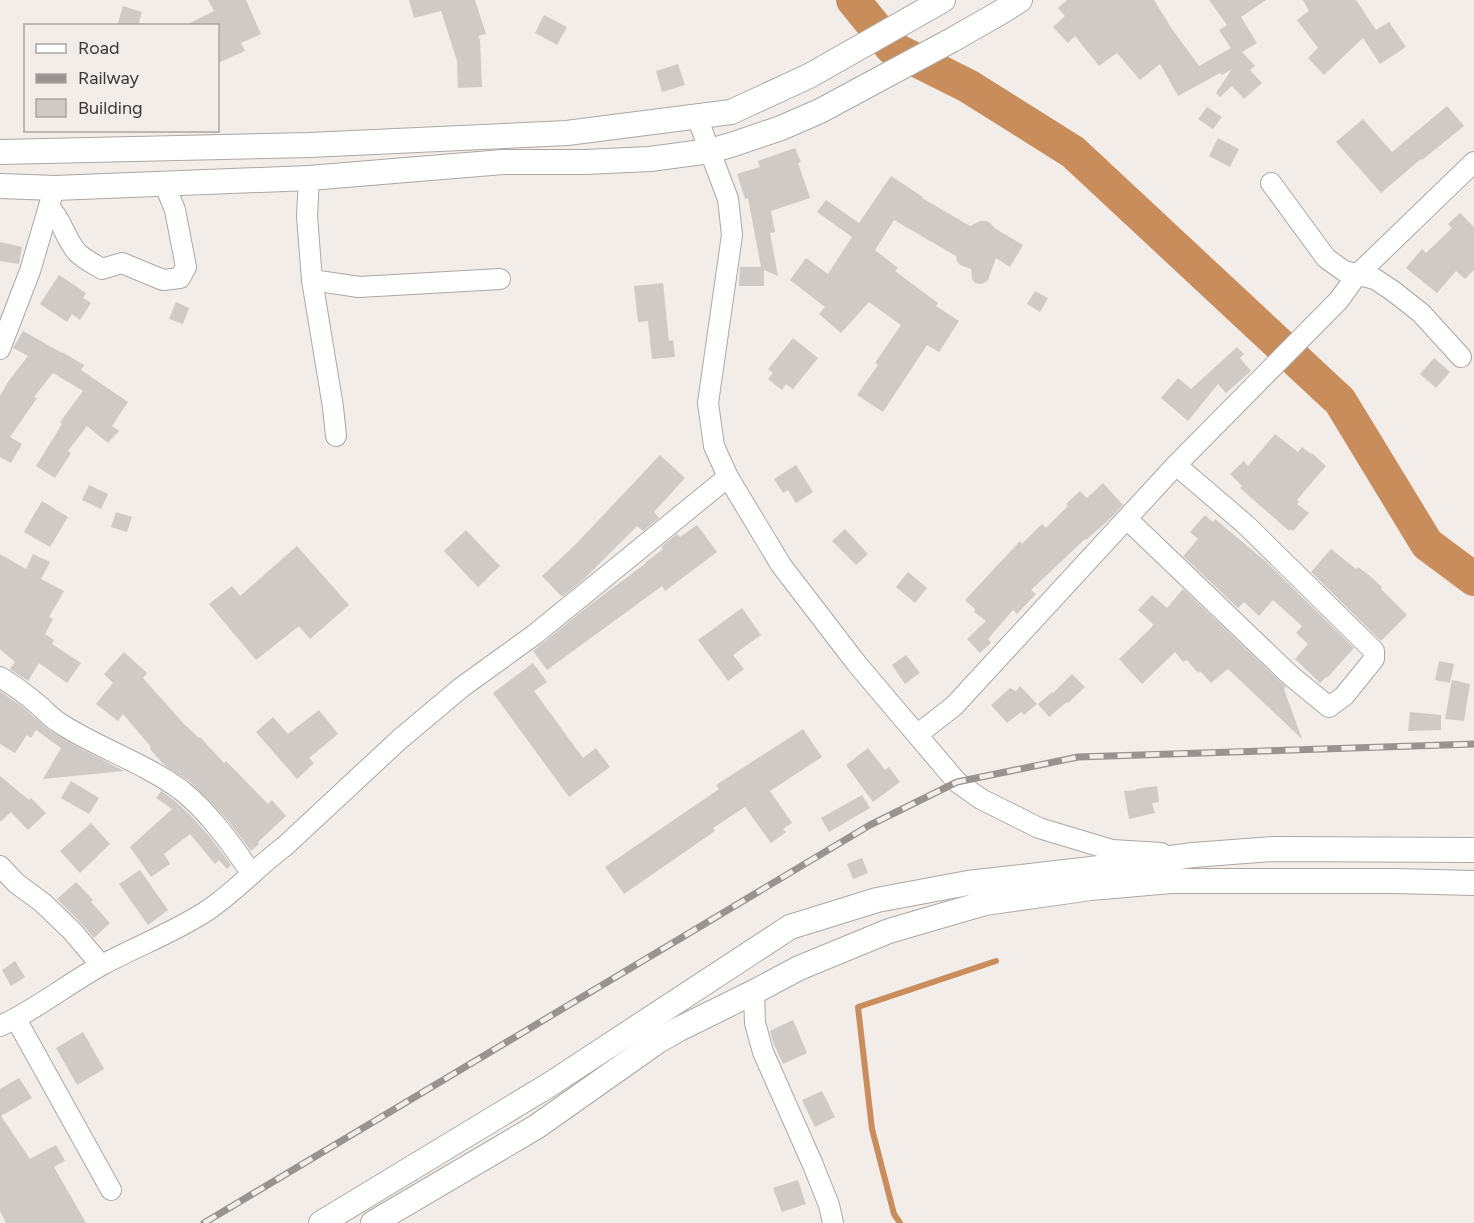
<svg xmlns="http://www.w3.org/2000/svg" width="1474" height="1223" viewBox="0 0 1474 1223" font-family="Figtree,sans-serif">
  <rect width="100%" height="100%" fill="#f3ede9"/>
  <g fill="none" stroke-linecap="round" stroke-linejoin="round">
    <!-- stream -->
    <polyline stroke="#c98d5b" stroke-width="6" points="900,1223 894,1214 872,1129 858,1007 996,961"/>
    <!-- river -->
    <polyline stroke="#c98d5b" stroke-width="34" points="853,0 892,48 968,86 1073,152 1340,401 1427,544 1474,579"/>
  </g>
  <!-- building -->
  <g fill="#cfcac6">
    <polygon points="208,0 246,0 261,34 241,43 245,51 218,63 218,26 184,26 214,11"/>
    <polygon points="409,0 475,0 486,34 478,36 480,40 482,87 458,88 457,61 441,11 414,18"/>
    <polygon points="1067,0 1154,0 1172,29 1199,66 1231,48 1219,30 1227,25 1209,0 1266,0 1241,17 1257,43 1242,52 1255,66 1250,70 1262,83 1244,99 1232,86 1220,97 1216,93 1232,69 1222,75 1220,73 1178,96 1160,64 1140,80 1117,53 1099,66 1075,36 1068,43 1053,27 1065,16 1058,8"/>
    <polygon points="1303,0 1356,0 1376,30 1389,22 1406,47 1380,64 1363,38 1324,75 1308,58 1318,48 1297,20 1309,11"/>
    <polygon points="123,6 142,12 138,26 117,26"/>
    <polygon points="544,15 567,27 557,45 535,33"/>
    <polygon points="678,64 685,85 662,92 656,71"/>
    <polygon points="1447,106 1464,126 1422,160 1421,159 1381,193 1336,142 1363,119 1392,152"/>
    <polygon points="1207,107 1222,117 1213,129 1198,119"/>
    <polygon points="1218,138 1239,149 1230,167 1209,156"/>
    <polygon points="795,148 801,162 798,163 810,198 771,211 775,232 770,233 778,276 764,270 764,286 739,286 740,267 761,267 748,198 745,199 737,174 760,167 758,161"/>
    <polygon points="891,176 923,197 922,198 970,226 980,221 986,221 990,223 996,229 1023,245 1010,267 996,258 988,280 984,283 980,284 975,283 972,279 971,269 960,265 957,261 956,256 894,220 875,250 898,268 895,271 938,303 936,306 959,321 939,352 927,345 883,412 857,395 878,365 875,363 901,325 869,302 841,333 819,314 825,307 790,280 806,258 828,274 852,237 817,212 826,200 859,223"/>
    <polygon points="1460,213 1474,227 1474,270 1465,279 1456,271 1437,293 1406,268 1422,249 1426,253 1452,228 1448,224"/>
    <polygon points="0,242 22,247 19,264 0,261"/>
    <polygon points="59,275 86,293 83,298 91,303 80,320 72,314 67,322 40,304"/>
    <polygon points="663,283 669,341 673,340 675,357 652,359 648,321 638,322 634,286"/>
    <polygon points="1035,291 1048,298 1040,312 1027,304"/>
    <polygon points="176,302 189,308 183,324 169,319"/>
    <polygon points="23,331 62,353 62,352 84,365 81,370 128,402 112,426 119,431 108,443 87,426 68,451 71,453 55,478 36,466 62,424 60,422 83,391 53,373 34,397 37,398 10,437 22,444 11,463 0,457 0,396 8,382 28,356 13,348"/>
    <polygon points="793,338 818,358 793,389 786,384 782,390 768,379 773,373 768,369"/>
    <polygon points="1237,347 1244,354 1240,358 1251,371 1226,393 1218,384 1188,421 1161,398 1178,378 1191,389"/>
    <polygon points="1434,358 1450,372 1436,388 1420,374"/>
    <polygon points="1275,434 1298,452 1302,447 1311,454 1312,453 1326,466 1297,500 1299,502 1297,504 1309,513 1293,531 1291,529 1289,531 1240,488 1242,486 1230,474 1244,461 1248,466"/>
    <polygon points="660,455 685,478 654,512 659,518 643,531 637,526 584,579 562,597 542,576 576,544"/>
    <polygon points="796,465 813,492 796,503 788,490 783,493 774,479"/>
    <polygon points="1103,483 1123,505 1112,517 1086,540 1085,539 1031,590 1036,594 1017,614 1013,610 988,639 991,643 980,653 967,639 986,621 974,612 975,609 965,600 1020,541 1022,544 1042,524 1046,528 1068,506 1066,504 1080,491 1087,498"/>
    <polygon points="89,485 108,494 101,509 82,500"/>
    <polygon points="42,501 68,517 50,547 24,532"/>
    <polygon points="116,512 132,517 127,532 111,527"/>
    <polygon points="1205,515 1213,522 1215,519 1264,560 1354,648 1327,678 1326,677 1320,683 1295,659 1308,644 1296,633 1302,626 1273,600 1259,616 1244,602 1238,608 1183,556 1198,539 1190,532"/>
    <polygon points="697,525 717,552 665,591 662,586 547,670 533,651 591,604 645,564 645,563 663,549 661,547 677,534 680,537"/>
    <polygon points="845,529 868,554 856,565 832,541"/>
    <polygon points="466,530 500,566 478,587 444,551"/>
    <polygon points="297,546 349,605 310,639 299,626 256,660 209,604 232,586 240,596"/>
    <polygon points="1331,549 1356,569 1358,567 1370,576 1382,587 1381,589 1407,615 1381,641 1311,572"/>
    <polygon points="0,554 26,569 33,554 50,562 41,579 64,591 49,617 53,619 45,634 54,640 52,644 81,663 67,683 39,663 28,681 10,669 15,662 0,649"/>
    <polygon points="908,572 927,588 915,603 896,587"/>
    <polygon points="1183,589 1286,687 1284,689 1302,739 1228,669 1211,683 1200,671 1198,673 1187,660 1183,662 1175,652 1142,684 1119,659 1152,627 1152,626 1153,624 1138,610 1152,595 1167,608"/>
    <polygon points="742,608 761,635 733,655 744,669 728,681 698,640"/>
    <polygon points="124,652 147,673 143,678 184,724 199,738 200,737 224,763 226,761 268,804 272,800 286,816 258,842 259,844 251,851 229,822 209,800 189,781 164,765 150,749 151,747 123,714 118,721 96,704 113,683 104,674"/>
    <polygon points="906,655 920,673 905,684 892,665"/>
    <polygon points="1439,661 1454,664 1450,683 1435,680"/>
    <polygon points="533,663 547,682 534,691 583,758 596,748 610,767 569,797 493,693"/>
    <polygon points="1072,674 1085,687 1068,703 1067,702 1049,717 1038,704 1052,692 1053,693"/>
    <polygon points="1452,680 1470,684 1464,721 1445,719"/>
    <polygon points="1020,686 1037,704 1024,715 1021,712 1007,723 991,705 1010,688 1016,691"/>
    <polygon points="0,691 21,706 52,732 83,750 124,771 43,779 61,748 36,730 31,738 27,735 15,753 0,744"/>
    <polygon points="319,710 338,734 309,758 314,763 297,779 256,732 273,717 288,734"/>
    <polygon points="1410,712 1441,715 1441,730 1408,731"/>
    <polygon points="803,729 822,757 770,791 792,823 783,829 786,832 771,843 745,807 713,828 715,831 624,894 605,867 719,789 716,785"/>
    <polygon points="868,748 885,770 889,767 900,782 873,802 846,765"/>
    <polygon points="0,776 29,800 31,798 46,813 28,830 11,812 0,822"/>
    <polygon points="71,781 99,798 89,814 61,798"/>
    <polygon points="1157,786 1159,802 1152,803 1155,813 1129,819 1124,791 1136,790 1136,789"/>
    <polygon points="161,791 174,800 192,817 210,837 231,865 227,869 219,860 215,864 190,834 164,854 170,864 151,877 130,847 172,809 156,798"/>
    <polygon points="862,795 870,808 829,832 821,818"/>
    <polygon points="91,823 110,844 80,873 60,851"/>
    <polygon points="862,858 868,873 853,879 847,864"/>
    <polygon points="140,870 168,910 148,925 119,884"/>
    <polygon points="76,882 93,900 91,902 110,923 94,938 80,922 57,899"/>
    <polygon points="15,961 25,977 11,986 2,970"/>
    <polygon points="793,1020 807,1053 783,1064 773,1042 770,1031"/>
    <polygon points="83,1032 104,1069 77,1085 56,1048"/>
    <polygon points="19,1078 32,1098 1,1116 30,1159 56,1145 65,1161 54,1167 86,1223 6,1223 0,1211 0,1089"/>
    <polygon points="822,1091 835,1117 815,1127 802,1100"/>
    <polygon points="798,1180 806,1204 782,1212 773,1188"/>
  </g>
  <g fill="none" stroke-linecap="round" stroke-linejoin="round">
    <defs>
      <g id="minor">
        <polyline points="697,117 728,199 732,235 708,403 714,446 728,477 781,565 857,664 957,782 981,799 1039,828 1112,850 1161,853"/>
        <polyline points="309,178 307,216 312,280 359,287 500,279"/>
        <polyline points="1271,183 1326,258 1344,271 1375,279 1393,291 1421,313 1461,357"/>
        <path d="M49,207c13,12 16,32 28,45 6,7 17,12 25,17l20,-6 41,17 17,-2 6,-11 -11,-57 -11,-27"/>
        <polyline points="312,280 333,407 336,436"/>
        <polyline points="0,349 30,271 52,196"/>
        <polyline points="1127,519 1290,675 1329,707 1344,696 1374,659 1374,651 1245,524 1176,465"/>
        <path d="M0,677c13,8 26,17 37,27 7,5 13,13 21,18 39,26 85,40 123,68 28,22 51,55 71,84"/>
        <polyline points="918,734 954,706 1176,465 1339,300 1357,275 1474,162"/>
        <polyline points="0,866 16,883 43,903 72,931 101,965"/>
        <polyline points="754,992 755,1023 763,1052 813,1165 829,1205 833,1223"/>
        <polyline points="16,1019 111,1190"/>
        <path d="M0,1026c36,-16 67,-42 102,-61 35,-19 73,-33 106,-55 28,-19 50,-44 77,-64l115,-107 62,-52 72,-52 194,-158"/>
      </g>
      <g id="major">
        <polyline points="0,152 309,145 567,133 731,112 809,76 943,0"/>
        <polyline points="0,186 55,188 309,178 503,162 585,162 650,159 710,151 734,144 781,128 820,111 952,40 1001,12 1020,0"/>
        <polyline points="321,1223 549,1085 790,927 877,900 968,883 1091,869 1193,855 1273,849 1474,850"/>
        <polyline points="373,1223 536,1127 658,1041 679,1029 754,992 799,968 889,931 985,903 1091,888 1171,881 1395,881 1474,883"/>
      </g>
    </defs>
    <!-- minor casing -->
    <use href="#minor" stroke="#aca7a3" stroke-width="22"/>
    <!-- major casing -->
    <use href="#major" stroke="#aca7a3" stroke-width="26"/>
    <!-- minor -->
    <use href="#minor" stroke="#fff" stroke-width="20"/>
    <!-- major -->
    <use href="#major" stroke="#fff" stroke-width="24"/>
    <defs>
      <polyline id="rail" points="204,1223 870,825 957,782 1078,757 1474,744"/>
    </defs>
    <!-- rail casing -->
    <use href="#rail" stroke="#989391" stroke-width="7"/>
    <!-- rail -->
    <use href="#rail" stroke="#f3ede9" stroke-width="4.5" stroke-dasharray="14" stroke-linecap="butt"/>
  </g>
  <!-- legend -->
  <rect x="24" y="24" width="195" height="108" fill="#f3ede9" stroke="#a9a5a2" stroke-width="1.5"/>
  <rect x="36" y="44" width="30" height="9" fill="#ffffff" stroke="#a9a5a2" stroke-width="1.5"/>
  <text x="78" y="54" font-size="18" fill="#3b3837">Road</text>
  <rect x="36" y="74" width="30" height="9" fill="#989391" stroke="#a9a5a2" stroke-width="1.5"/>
  <text x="78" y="84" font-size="18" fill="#3b3837">Railway</text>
  <rect x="36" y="99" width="30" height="18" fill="#cfcac6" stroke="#a9a5a2" stroke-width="1.5"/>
  <text x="78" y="114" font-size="18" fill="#3b3837">Building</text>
</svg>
